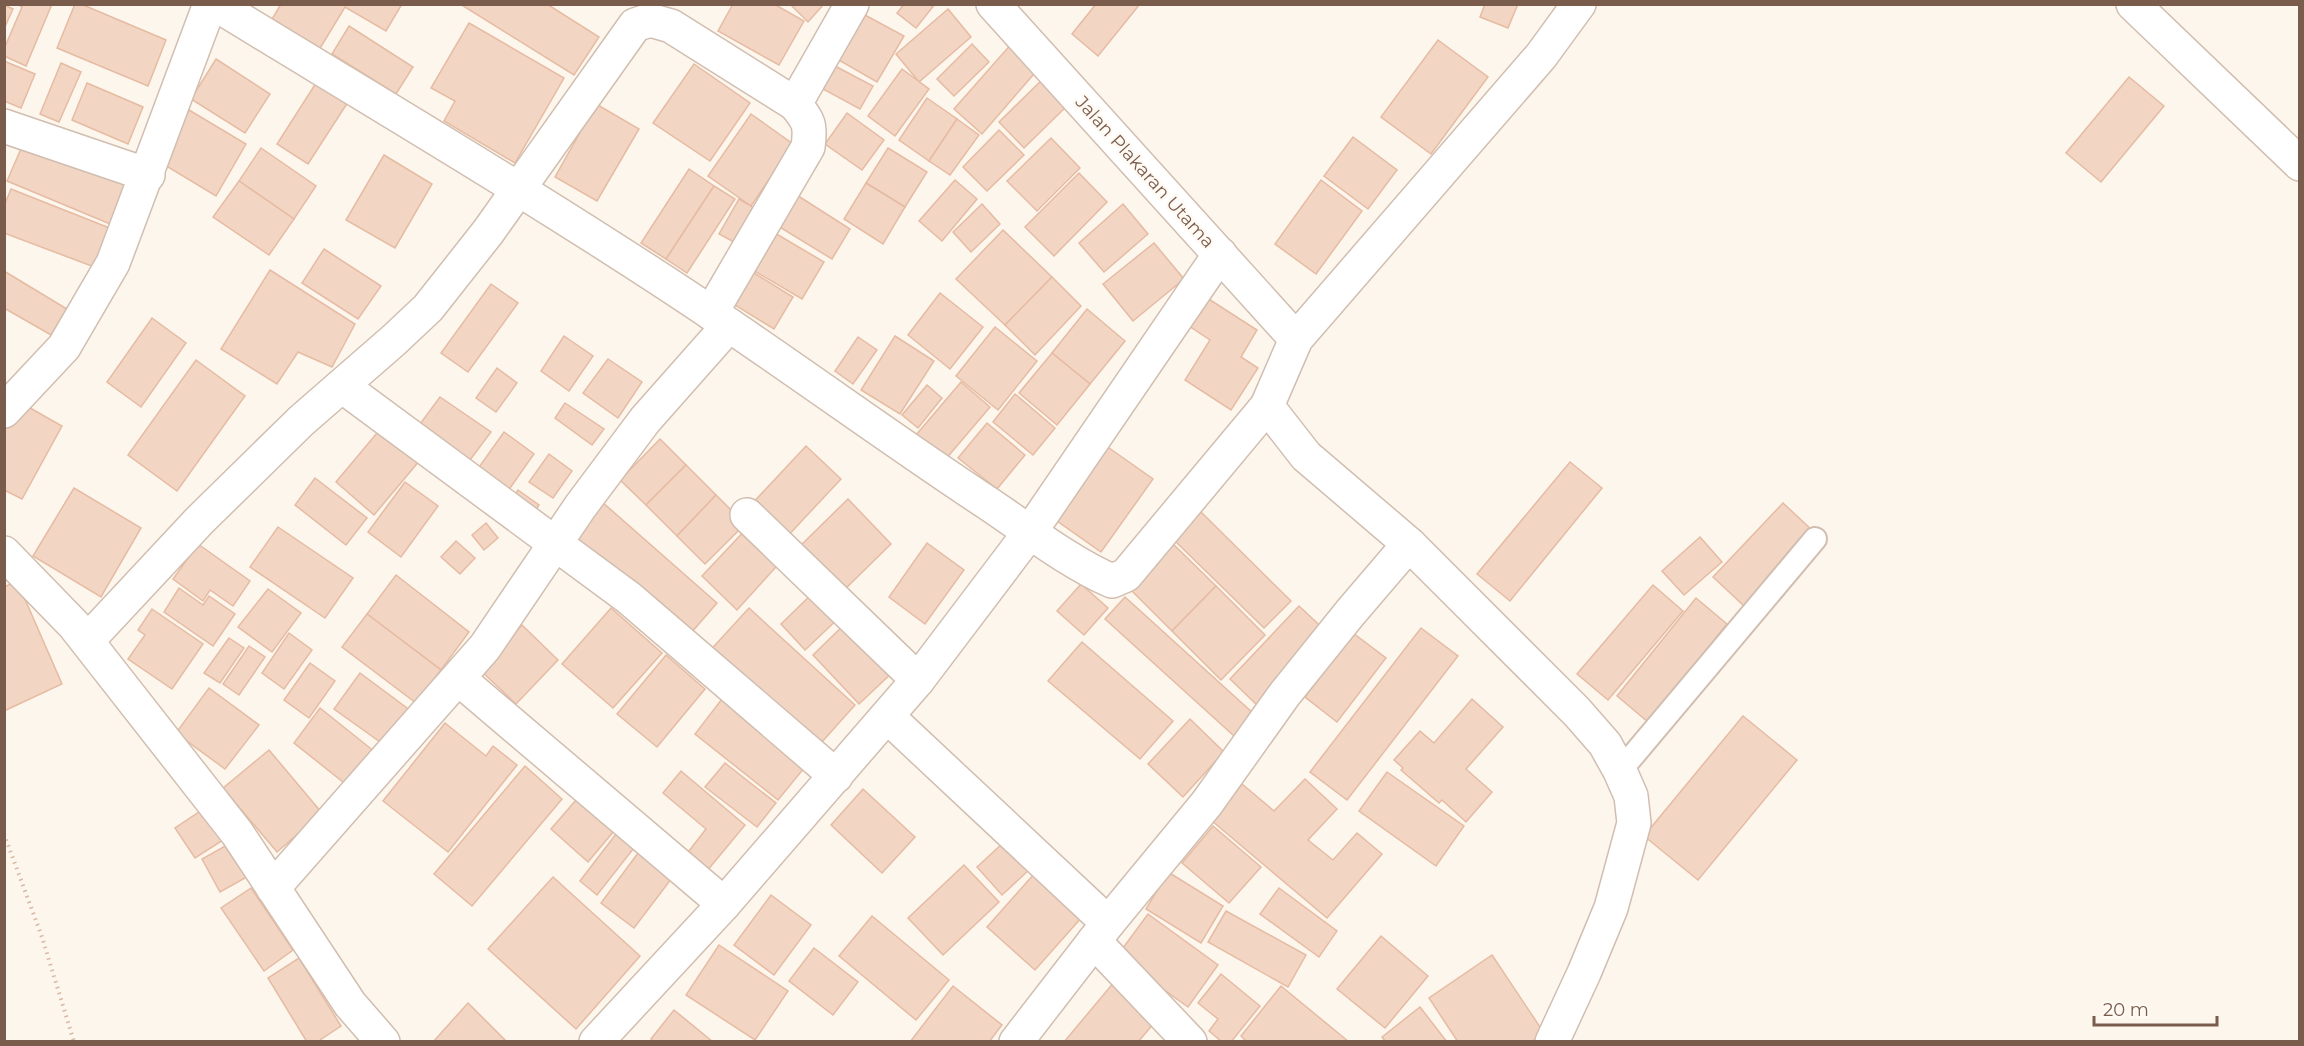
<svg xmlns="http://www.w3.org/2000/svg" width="2304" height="1046" viewBox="0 0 2304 1046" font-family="Montserrat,sans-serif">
  <rect width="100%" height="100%" fill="#fdf6ec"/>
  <!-- building -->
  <g fill="#f3d5c3" stroke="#e6bba3" stroke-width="1.5">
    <polygon points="17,4 52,4 26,66 4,56 4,49 22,7"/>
    <polygon points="75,4 81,4 166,40 148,86 57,48"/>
    <polygon points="281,4 402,4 386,31 345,7 316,55 268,26"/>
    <polygon points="460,4 547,4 599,37 574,75"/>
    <polygon points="733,4 774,4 804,21 779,65 718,31"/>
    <polygon points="790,4 824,4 808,22"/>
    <polygon points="904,4 935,4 916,28 897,13"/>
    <polygon points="1096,4 1140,4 1098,56 1072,34"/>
    <polygon points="1485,4 1518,4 1508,28 1480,17"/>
    <polygon points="4,5 13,9 4,29"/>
    <polygon points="948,9 971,37 919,82 896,54"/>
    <polygon points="863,14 904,36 877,82 837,59"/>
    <polygon points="469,23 564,78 515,163 444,121 455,101 431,88"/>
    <polygon points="349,26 413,67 396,94 332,54"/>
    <polygon points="1438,40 1488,77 1431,154 1381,117"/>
    <polygon points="1013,42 1040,67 982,134 954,109"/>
    <polygon points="972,44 989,62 954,96 937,79"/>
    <polygon points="216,59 270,94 245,133 191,99"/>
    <polygon points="4,61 35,74 21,108 4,101"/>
    <polygon points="61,63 81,72 59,122 40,114"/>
    <polygon points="694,64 750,103 710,161 653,123"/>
    <polygon points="835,66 873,86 860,109 823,89"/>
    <polygon points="902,69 929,89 895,136 868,116"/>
    <polygon points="1047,75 1072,101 1024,148 999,122"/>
    <polygon points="2129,77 2164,106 2101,182 2066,153"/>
    <polygon points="87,83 143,107 128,144 72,120"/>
    <polygon points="316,83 348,102 308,164 277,144"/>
    <polygon points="927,98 957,119 929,161 899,140"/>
    <polygon points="596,104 639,129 597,201 555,177"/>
    <polygon points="189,110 246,144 216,196 158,161"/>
    <polygon points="847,113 884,140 862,170 825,144"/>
    <polygon points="751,114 793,144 751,206 708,176"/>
    <polygon points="957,119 979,135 950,175 929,161"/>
    <polygon points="999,130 1024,155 987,191 963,167"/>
    <polygon points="26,137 133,182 115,226 7,181"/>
    <polygon points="1353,137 1397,170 1368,209 1324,176"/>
    <polygon points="1051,138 1080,168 1037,211 1007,181"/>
    <polygon points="261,148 316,186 294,219 239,181"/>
    <polygon points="888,148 927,172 905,207 866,183"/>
    <polygon points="384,155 432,184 395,248 346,220"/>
    <polygon points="689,169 714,186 666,259 641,243"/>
    <polygon points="1079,173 1107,202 1054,256 1025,227"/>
    <polygon points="955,180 977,199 942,241 919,221"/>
    <polygon points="1321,180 1362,211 1316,274 1275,244"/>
    <polygon points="239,181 294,219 269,255 213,217"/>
    <polygon points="866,183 905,207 883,244 844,219"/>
    <polygon points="714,186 735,199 687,273 666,259"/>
    <polygon points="11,189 112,229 97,268 4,233 4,206"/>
    <polygon points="792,192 850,229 832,259 773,223"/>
    <polygon points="739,199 763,213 743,247 719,234"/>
    <polygon points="982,204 1000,224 971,252 953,232"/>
    <polygon points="1123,204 1148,234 1104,272 1079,243"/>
    <polygon points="763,226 824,262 802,299 741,263"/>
    <polygon points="1003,230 1052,277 1005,325 956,279"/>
    <polygon points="1154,243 1184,279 1133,321 1103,284"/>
    <polygon points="324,249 381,286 358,319 302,283"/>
    <polygon points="741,265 793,297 774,329 722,297"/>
    <polygon points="270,270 355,324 332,367 298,352 277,384 221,349"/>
    <polygon points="4,271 67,309 51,335 4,308"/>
    <polygon points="1052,277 1081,306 1035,355 1005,325"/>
    <polygon points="491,284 518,303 468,372 441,353"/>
    <polygon points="940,293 983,327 950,369 908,335"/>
    <polygon points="1204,296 1257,330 1241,357 1258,368 1231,410 1185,380 1210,340 1186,324"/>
    <polygon points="1087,309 1125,341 1090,384 1052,353"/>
    <polygon points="152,318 186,343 141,407 107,382"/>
    <polygon points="995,327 1037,361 998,410 956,376"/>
    <polygon points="564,336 593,356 569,391 541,371"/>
    <polygon points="895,336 934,361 900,414 861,390"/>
    <polygon points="858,337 877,350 853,384 835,371"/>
    <polygon points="1052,353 1090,384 1057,425 1019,393"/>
    <polygon points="608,359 642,382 618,418 583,393"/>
    <polygon points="196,360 245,396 177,491 128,455"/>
    <polygon points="497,368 517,383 496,412 476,398"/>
    <polygon points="961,382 990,407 945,460 916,435"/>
    <polygon points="927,385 942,398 918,428 902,415"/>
    <polygon points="1015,394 1055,428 1033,455 993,422"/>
    <polygon points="440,397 491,432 470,460 420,424"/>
    <polygon points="16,400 62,426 22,499 4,490 4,423"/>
    <polygon points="565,403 604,429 592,445 555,418"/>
    <polygon points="987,423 1025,455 997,489 958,458"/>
    <polygon points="382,427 420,460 374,515 336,482"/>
    <polygon points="504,432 534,454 503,498 472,477"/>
    <polygon points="660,439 686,465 646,505 620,480"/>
    <polygon points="1102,443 1153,479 1101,552 1050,516"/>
    <polygon points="806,446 841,479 784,540 749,507"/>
    <polygon points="549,454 572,471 553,498 529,482"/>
    <polygon points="1570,462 1602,488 1510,601 1477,574"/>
    <polygon points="686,465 716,495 677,536 646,505"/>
    <polygon points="315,478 367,518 346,545 295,505"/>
    <polygon points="405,482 438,506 401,557 368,532"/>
    <polygon points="74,488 141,528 101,597 33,556"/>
    <polygon points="518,490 539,505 529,520 508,505"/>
    <polygon points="716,495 745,524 705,564 677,536"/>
    <polygon points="848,499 891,544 840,594 796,550"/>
    <polygon points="601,501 717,603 685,640 569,538"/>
    <polygon points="1783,503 1813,531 1744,606 1713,577"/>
    <polygon points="1201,512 1291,601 1264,628 1174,540"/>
    <polygon points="486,523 498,538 484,550 472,535"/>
    <polygon points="749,526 784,558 737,610 702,576"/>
    <polygon points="278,527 353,578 325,618 250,567"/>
    <polygon points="1700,537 1722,562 1684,595 1662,571"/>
    <polygon points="456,541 475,558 460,574 441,557"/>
    <polygon points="927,543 964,570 925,624 889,597"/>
    <polygon points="1172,543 1216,586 1172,631 1129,588"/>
    <polygon points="198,544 250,581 233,606 210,590 203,601 173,579"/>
    <polygon points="396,575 469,632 441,670 367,614"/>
    <polygon points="17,581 62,684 4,711 4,587"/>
    <polygon points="1081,584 1108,608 1084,635 1057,611"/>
    <polygon points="1653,585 1683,611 1608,700 1577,674"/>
    <polygon points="1216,586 1265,635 1221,680 1172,631"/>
    <polygon points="179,588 203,605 209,596 235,614 213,646 164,612"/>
    <polygon points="818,588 843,614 805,650 781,624"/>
    <polygon points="268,589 301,613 272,652 238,627"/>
    <polygon points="1125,597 1254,714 1234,736 1105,619"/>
    <polygon points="1696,598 1727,624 1648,722 1617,696"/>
    <polygon points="1299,606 1329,634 1259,707 1230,679"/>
    <polygon points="611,608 662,653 613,708 562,664"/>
    <polygon points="749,608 855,705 813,752 706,655"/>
    <polygon points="152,609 203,644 172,689 128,659 145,635 138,630"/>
    <polygon points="367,614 441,670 416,703 342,647"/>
    <polygon points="850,619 896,669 859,704 813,655"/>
    <polygon points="522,625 558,660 516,704 479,669"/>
    <polygon points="1421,628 1458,656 1347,800 1310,772"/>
    <polygon points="289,633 312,650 284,689 262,673"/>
    <polygon points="1353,633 1386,658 1337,722 1305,697"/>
    <polygon points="229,638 244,648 220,683 204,673"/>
    <polygon points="1082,642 1173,721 1140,759 1048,681"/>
    <polygon points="249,646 265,657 239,695 223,684"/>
    <polygon points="666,655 705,689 657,747 617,714"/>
    <polygon points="310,663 335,681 309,718 284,700"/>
    <polygon points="360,673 415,714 390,749 334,709"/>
    <polygon points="209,688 259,725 225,769 176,733"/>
    <polygon points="725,695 809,762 778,800 695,734"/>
    <polygon points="1472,699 1503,727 1466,769 1492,792 1466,822 1442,800 1439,803 1401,770 1403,768 1394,760 1420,731 1434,743"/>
    <polygon points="320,708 380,756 353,790 294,743"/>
    <polygon points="1743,716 1797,760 1698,880 1644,836"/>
    <polygon points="1190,719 1224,752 1183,797 1148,764"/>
    <polygon points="445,723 486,756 493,746 517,765 448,852 383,801"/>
    <polygon points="269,750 322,813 277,852 223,788"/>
    <polygon points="725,763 776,803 757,827 705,787"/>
    <polygon points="525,766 562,799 472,906 434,874"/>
    <polygon points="681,771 745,825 702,877 682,860 706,829 663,793"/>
    <polygon points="1387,772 1464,826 1436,866 1359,811"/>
    <polygon points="1305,779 1337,809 1308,840 1333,860 1357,833 1382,854 1327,918 1212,821 1242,784 1274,811"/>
    <polygon points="863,789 915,837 882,873 831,825"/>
    <polygon points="576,800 614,831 588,862 551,829"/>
    <polygon points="211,804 231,835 195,858 175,828"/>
    <polygon points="1213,826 1261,867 1229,903 1182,863"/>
    <polygon points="616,834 634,848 597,895 580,881"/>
    <polygon points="236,840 254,873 220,892 202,859"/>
    <polygon points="1004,842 1030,869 1002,895 977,867"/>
    <polygon points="638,853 672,878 634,928 601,903"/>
    <polygon points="964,865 999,902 943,955 908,918"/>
    <polygon points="1168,872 1223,906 1201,943 1146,909"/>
    <polygon points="1034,874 1082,917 1035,970 987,927"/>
    <polygon points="553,877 640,956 576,1029 488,949"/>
    <polygon points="251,888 293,950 264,971 221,908"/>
    <polygon points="1279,888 1337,931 1319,957 1260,914"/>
    <polygon points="771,895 811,925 774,975 734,945"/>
    <polygon points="1226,911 1306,955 1288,987 1208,942"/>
    <polygon points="1148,914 1218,965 1188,1007 1117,956"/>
    <polygon points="872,916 949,980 916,1020 839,956"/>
    <polygon points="1381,936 1428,976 1385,1028 1337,989"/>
    <polygon points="719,945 788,991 755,1040 686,995"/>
    <polygon points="814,948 858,982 833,1015 789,981"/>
    <polygon points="1492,955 1544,1033 1531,1042 1458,1042 1429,998"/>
    <polygon points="299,958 341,1026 317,1042 307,1042 268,978"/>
    <polygon points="1221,974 1260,1006 1231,1042 1222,1042 1209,1031 1218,1019 1198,1003"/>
    <polygon points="1115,981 1159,1017 1138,1042 1064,1042"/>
    <polygon points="953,986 1002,1025 989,1042 910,1042"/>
    <polygon points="1281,986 1349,1042 1247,1042 1241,1036"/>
    <polygon points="468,1003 507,1042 433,1042"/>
    <polygon points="1420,1007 1447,1042 1386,1042 1382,1037"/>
    <polygon points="674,1010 713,1042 654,1042 651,1039"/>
  </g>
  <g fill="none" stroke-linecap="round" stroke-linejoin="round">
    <defs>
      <polyline id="service" points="1620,771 1815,539"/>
      <g id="minor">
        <path d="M215,4c172,105 347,208 514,321 87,59 172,121 260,179 37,25 83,60 123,77l14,-6 141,-169"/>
        <polyline points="993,4 1296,339"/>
        <polyline points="2133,4 2300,164"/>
        <polyline points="4,126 148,175"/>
        <path d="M711,313l97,-166c3,-22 1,-26 -13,-43l57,-100"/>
        <polyline points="342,386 629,598 836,776"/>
        <polyline points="4,411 64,347 113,263 210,4"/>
        <polyline points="747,515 918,680"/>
        <polyline points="4,553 74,625 237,833 350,1004 383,1042"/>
        <polyline points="87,641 200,520 301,421 394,340 428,308 488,232 635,25 650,20 671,26 795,104"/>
        <polyline points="459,679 724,904"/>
        <polyline points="888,717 1108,923"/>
        <polyline points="273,888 485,647 580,507 645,420 729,325"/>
        <polyline points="1094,941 1190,1042"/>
        <polyline points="596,1042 724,904 918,680 1030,532 1220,254"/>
        <polyline points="1016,1042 1108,923 1207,803 1284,695 1350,613 1409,544"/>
        <polyline points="1552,1042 1584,973 1611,908 1634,823 1631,796 1620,771 1605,744 1577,712 1409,544 1306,456 1267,406 1296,339 1541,56 1579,4"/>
      </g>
    </defs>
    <!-- service casing -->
    <use href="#service" stroke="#d1beb0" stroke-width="26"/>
    <!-- minor casing -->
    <use href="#minor" stroke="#d1beb0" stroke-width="36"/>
    <!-- path -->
    <polyline stroke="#d9b8a5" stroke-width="4" stroke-dasharray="1.5 4.5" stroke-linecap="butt" points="4,834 42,937 74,1042"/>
    <!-- service -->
    <use href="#service" stroke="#fff" stroke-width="22"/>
    <!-- minor -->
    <use href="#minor" stroke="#fff" stroke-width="33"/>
  </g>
  <g text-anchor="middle" stroke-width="5" stroke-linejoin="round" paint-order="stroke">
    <!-- street labels -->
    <g font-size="18" fill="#7a5c4d" stroke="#fffaf3">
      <text transform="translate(1145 172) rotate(48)" y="6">Jalan Plakaran Utama</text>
    </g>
  </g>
  <!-- border -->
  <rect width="2304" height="1046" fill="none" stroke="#7a5c4d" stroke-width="12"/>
  <!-- scale -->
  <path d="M2094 1016v9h123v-9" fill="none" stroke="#7a5c4d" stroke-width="3"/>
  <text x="2103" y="1016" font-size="18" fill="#7a5c4d" stroke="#fffaf3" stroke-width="4.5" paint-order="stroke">20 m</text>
</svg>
